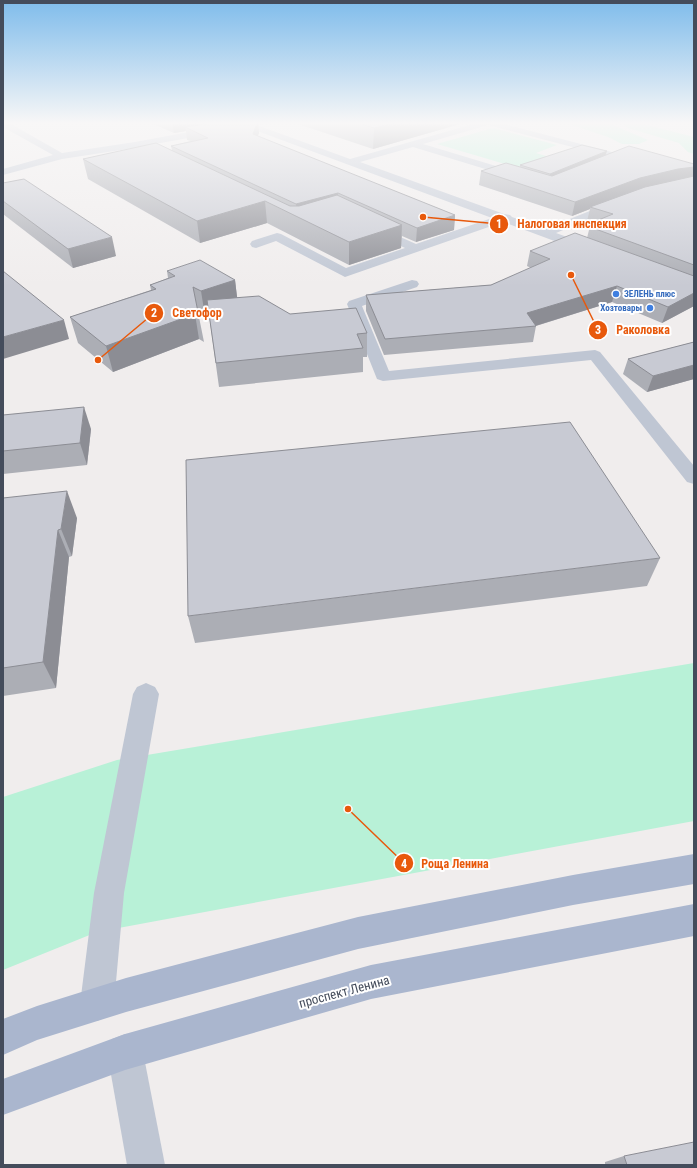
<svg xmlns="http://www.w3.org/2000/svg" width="697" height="1168" viewBox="0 0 697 1168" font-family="'Roboto Condensed',sans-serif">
  <rect width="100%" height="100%" fill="#f0eded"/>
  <!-- green -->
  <g fill="#b8f1d7">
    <polygon points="566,123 608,123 648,140 639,144 622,144 608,137"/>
    <polygon points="622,123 639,123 694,137 694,154 688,152 679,143 628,128"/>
    <polygon points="493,128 557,145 536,153 583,167 553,178 437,144"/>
    <polygon points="694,663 694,821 97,932 3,970 3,797 117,760"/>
  </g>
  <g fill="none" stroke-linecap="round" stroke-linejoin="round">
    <!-- minor -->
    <g fill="#bfc6d3" fill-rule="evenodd">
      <polygon points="3,123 9,123 62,153 135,142 216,127 220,130 216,133 144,146 167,157 169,159 164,162 134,148 62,159 3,175 3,169 53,155 3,127"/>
      <polygon points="240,123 251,123 350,159 477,123 500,123 623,155 625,157 623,159 603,167 598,164 611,157 488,125 423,144 526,175 527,177 526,179 518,179 413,147 360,162 504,214 510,215 512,217 545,229 612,202 616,201 621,204 620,206 556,233 592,246 594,249 592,252 584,252 503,222 345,277 276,241 256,248 252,247 250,244 252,241 277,233 281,234 346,268 405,248 370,231 368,229 370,227 378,227 416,244 492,218 241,125"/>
      <polygon points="412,280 417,281 419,284 417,287 362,306 389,371 595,350 600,352 694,466 694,484 687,482 591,360 383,381 377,379 347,304 349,301"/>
      <polygon points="146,683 155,687 159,694 124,893 114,1004 109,1016 97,1021 85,1016 80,1004 94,893 133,694 137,687"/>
      <polygon points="125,1034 138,1039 143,1052 165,1165 127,1165 107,1052 112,1039"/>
    </g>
    <!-- major -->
    <g fill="#aab6ce" fill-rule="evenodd">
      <polygon points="694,854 694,884 573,905 358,949 126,1012 37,1040 3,1055 3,1019 37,1006 126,978 358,917 573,875"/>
      <polygon points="694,904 694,936 371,999 125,1070 3,1115 3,1079 125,1034 371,965"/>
    </g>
  </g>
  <!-- wall -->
  <g fill="#acaeb5">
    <polygon points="151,123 263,123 262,125 258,124 259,133 257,136 455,215 454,230 416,242 402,236 401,248 349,265 267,223 200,243 88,179 83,159 172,150 171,146 191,141 187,140 186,131 174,133"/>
    <polygon points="295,123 460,123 460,124 373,149"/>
    <polygon points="606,155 694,164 694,306 662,323 612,302 536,326 533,342 384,355 366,311 366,295 491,285 531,268 527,266 530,251 587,238 591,222 587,221 590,209 572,216 479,185 481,171 520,167 520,165"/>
    <polygon points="3,183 116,256 73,268 3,214"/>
    <polygon points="167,271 235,280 237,297 290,314 367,333 367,357 363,357 363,372 219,387 209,315 205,316 198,312 204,342 199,339 113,372 78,343 70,317 151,290 150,285 168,278"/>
    <polygon points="694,342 694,379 647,392 623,374 628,359"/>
    <polygon points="3,415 91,429 87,465 3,474"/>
    <polygon points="3,498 77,518 72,556 69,557 56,688 3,696"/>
    <polygon points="660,558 647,586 195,643 188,616"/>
    <polygon points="624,1156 694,1165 605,1165 605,1162"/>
  </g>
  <!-- shaded-wall -->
  <g fill="#8c8d94">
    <polygon points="172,123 234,123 185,127 186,131 174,133"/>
    <polygon points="257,123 258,123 259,133 254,147 253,134"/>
    <polygon points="392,123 460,123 460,124 373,149 374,128"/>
    <polygon points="607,151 605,157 549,180 550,174"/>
    <polygon points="694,167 694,180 590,207 590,209 572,216 575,202 640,178 678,169"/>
    <polygon points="338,193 339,207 297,217 296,204"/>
    <polygon points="265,201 267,223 200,243 197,221"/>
    <polygon points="455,215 454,230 416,242 417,228"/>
    <polygon points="402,225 401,248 349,265 349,242"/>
    <polygon points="112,237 116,256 73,268 68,249"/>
    <polygon points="235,280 238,305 205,316 201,291"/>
    <polygon points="617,286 612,302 535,326 527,313"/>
    <polygon points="694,293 694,306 662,323 668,307"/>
    <polygon points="195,314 199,339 113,372 106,346"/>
    <polygon points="64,320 69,339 3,359 3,337"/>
    <polygon points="694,365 694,379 647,392 653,376"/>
    <polygon points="84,407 91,429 87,465 80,443"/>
    <polygon points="67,491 77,518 72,556 61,529"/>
    <polygon points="58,530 69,557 56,688 43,662"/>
  </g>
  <!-- building -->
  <g fill="#c8cad3" stroke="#8c8d94">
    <polygon points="213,123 257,123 253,134 455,215 417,228 338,193 296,204 171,146 208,138 185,127"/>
    <polygon points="358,123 392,123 374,128"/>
    <polygon points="156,143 290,206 299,206 337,195 402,225 349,242 265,201 197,221 83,159"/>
    <polygon points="582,145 607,151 550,174 520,165"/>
    <polygon points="629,146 694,164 694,167 678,169 640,178 575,202 481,171 506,163 552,176"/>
    <polygon points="694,176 694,265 590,227 596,224 591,223 613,214 590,207 645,187"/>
    <polygon points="24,179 112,237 68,249 3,201 3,183"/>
    <polygon points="575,233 694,276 694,293 668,307 617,286 527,313 536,326 385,339 366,295 491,285 550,259 530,251"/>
    <polygon points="200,260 235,280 201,291 193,287 199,317 195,314 106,346 70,317 156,289 150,285 175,276 167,271"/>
    <polygon points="3,271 64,320 3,337"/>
    <polygon points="259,296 290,314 356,308 367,333 357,334 363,348 216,363 207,300"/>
    <polygon points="694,342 694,365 653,376 628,359"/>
    <polygon points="84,407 80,443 3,451 3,415"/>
    <polygon points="570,422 660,558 188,616 186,460"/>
    <polygon points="67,491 61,529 58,530 43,662 3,668 3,498"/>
    <polygon points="694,1142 694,1165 627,1165 624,1156"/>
  </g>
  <!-- sky -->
  <linearGradient id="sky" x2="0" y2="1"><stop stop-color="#7fbceb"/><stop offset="0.43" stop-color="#f8f7f7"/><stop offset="1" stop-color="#f8f7f7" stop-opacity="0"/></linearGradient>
  <rect width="697" height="286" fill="url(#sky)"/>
  <!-- markers -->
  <g fill="#3f7fe0" stroke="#fff" stroke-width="1.5">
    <circle cx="616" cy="294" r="4"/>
    <circle cx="650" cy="308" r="4"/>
  </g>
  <g text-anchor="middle" stroke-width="4" stroke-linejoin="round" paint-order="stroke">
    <!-- far-shop labels -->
    <g font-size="9" font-weight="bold" fill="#366cbe" stroke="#fff" text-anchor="start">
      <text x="624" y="297">ЗЕЛЕНЬ плюс</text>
      <text x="642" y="311" text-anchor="end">Хозтовары</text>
    </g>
    <!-- near-street labels -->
    <g font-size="13" fill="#444c5b" stroke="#fff">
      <text transform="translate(344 991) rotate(-15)" y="5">проспект Ленина</text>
    </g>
  </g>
  <!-- callouts -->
  <path fill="none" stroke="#e8590c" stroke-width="1.5" d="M423 217L499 224M98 360L154 313M571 275L598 330M348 809L404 863"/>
  <g fill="#e8590c" stroke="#fff" stroke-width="1.5">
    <circle cx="423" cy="217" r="4"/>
    <circle cx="98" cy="360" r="4"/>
    <circle cx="571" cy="275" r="4"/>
    <circle cx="348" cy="809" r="4"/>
    <circle cx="499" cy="224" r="10"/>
    <circle cx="154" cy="313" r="10"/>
    <circle cx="598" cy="330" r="10"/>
    <circle cx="404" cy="863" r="10"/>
  </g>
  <g font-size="12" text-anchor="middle" font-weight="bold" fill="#fff">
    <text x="499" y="228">1</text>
    <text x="154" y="317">2</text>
    <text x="598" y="334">3</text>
    <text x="404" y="868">4</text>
  </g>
  <g font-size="12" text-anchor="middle" font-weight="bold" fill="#e8590c" stroke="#fff" stroke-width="4" stroke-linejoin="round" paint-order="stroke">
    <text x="572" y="228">Налоговая инспекция</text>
    <text x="197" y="317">Светофор</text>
    <text x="643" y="334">Раколовка</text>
    <text x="455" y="868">Роща Ленина</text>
  </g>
  <!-- border -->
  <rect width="697" height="1168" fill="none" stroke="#444c5b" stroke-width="8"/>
</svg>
